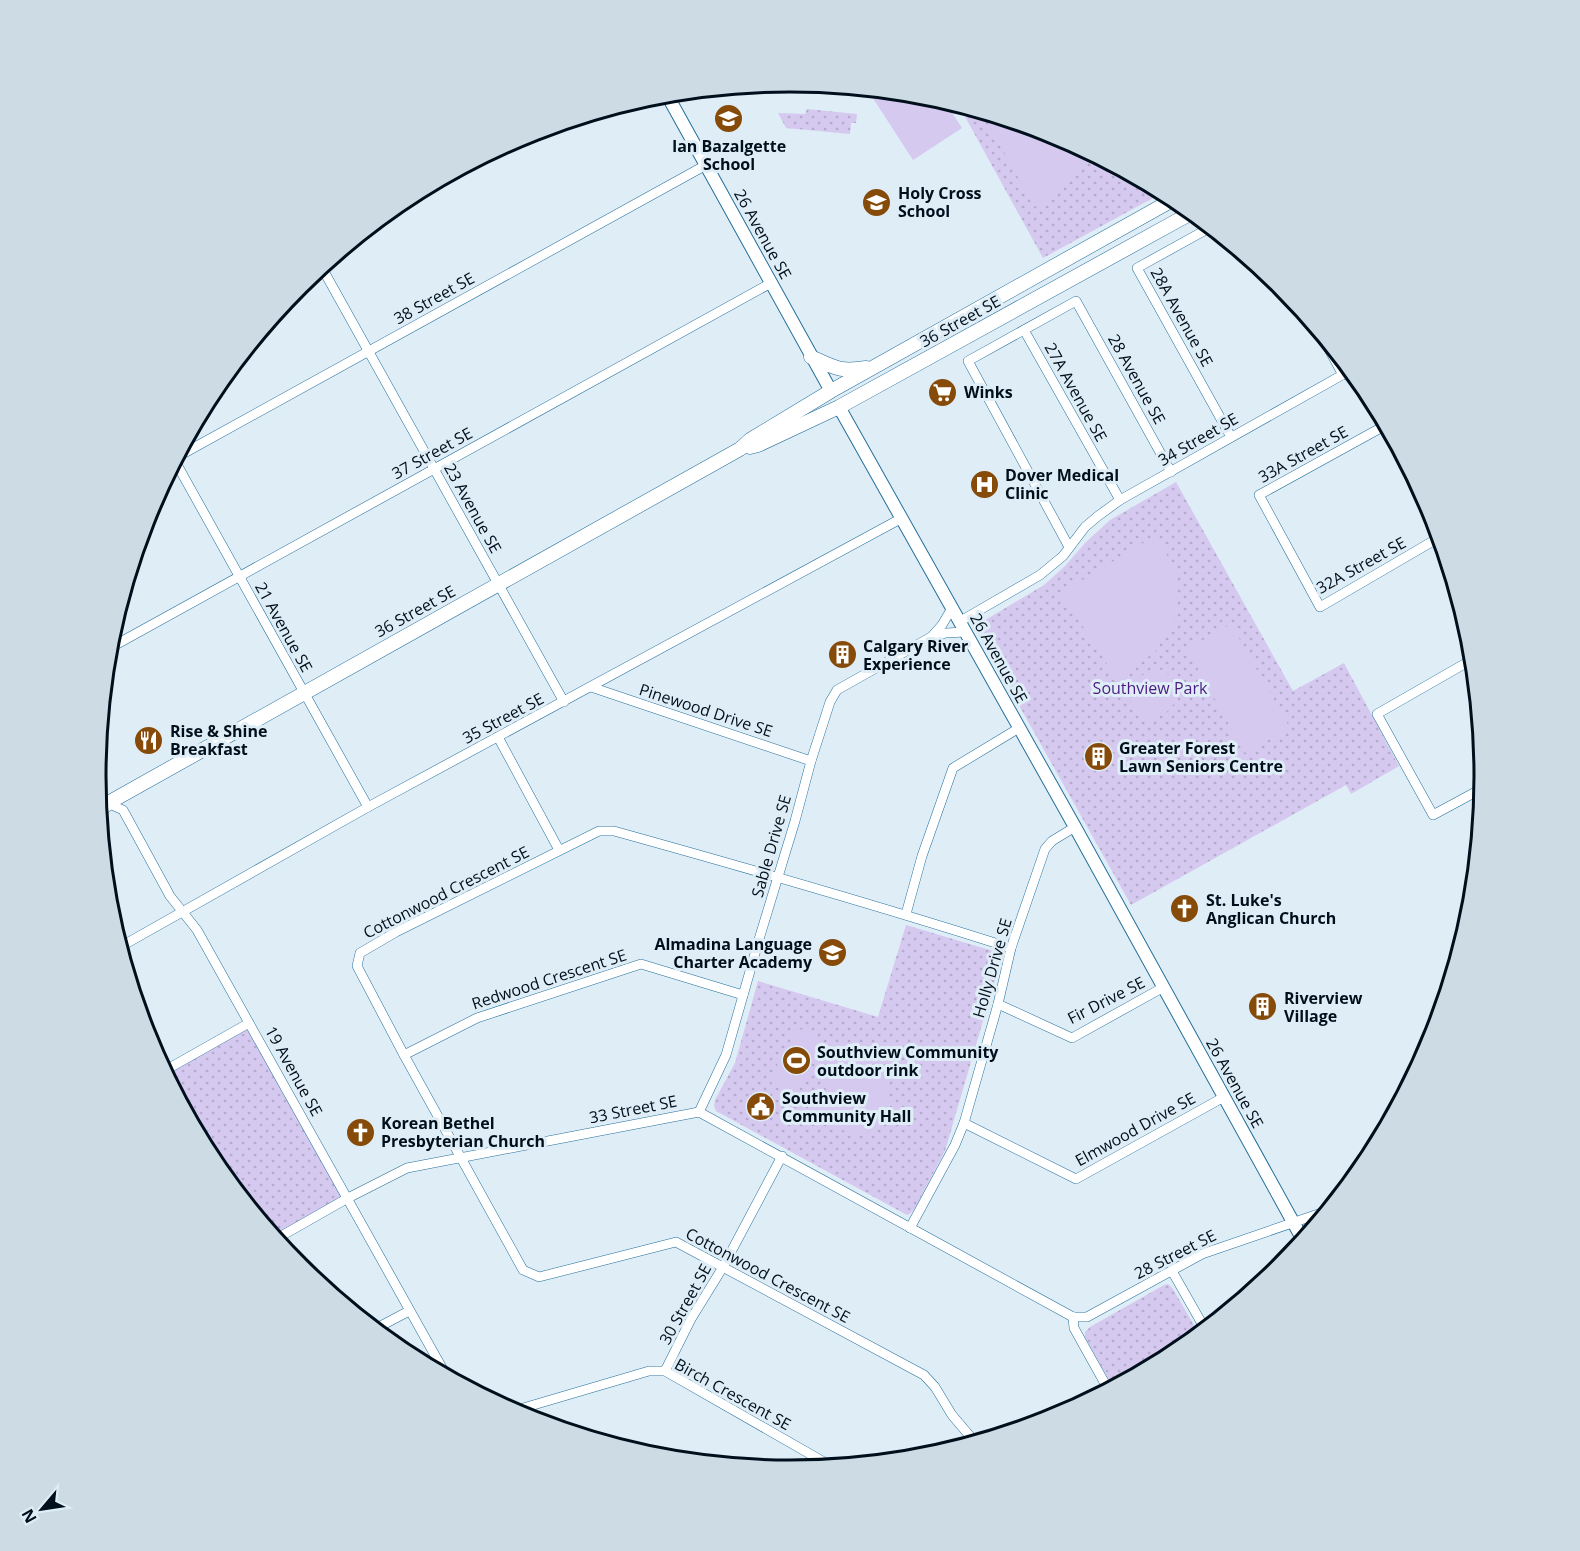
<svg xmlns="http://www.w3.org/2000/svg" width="1580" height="1551" viewBox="0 0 1580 1551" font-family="'Open Sans',sans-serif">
  <defs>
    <pattern id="grass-dots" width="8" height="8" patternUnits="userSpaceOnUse" patternTransform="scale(1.5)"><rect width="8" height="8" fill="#d5c9f0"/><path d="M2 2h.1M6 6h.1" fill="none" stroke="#b5abcd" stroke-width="1.8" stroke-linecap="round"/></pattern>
  </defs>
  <rect width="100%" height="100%" fill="#dfedf7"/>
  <!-- grass -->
  <g fill="url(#grass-dots)">
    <polygon points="958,104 1056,134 1164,192 1043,258"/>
    <polygon points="807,109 857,114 856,123 851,123 850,134 786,128 778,113 805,114"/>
    <polygon points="1176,482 1293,691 1344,663 1399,766 1351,794 1346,785 1131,905 979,634 982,622 1044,585 1065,566 1086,542 1110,520"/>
    <polygon points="906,925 993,951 1001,955 999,966 945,1151 915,1208 911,1213 907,1215 716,1111 714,1106 715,1100 735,1063 758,981 878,1017"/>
    <polygon points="249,1023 348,1198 276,1238 212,1161 164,1071"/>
    <polygon points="1168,1284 1173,1289 1199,1334 1176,1353 1113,1387 1085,1337 1085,1332 1090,1327 1164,1285"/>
  </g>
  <!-- garden -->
  <g fill="#d5c9f0">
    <polygon points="867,89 926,94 944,100 962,128 913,160"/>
    <polygon points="987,113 1056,134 1086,150 1081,166 1060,191 1034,207 984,115"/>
    <polygon points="1156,535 1177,574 1178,615 1155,652 1117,679 1061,593"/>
    <polygon points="1231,624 1290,728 1245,753 1187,649"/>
    <path d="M1156,667c17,9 19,14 21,32 -10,16 -17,19 -35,21l-16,-27 3,-10z"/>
    <polygon points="802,1029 821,1038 823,1045 796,1094 791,1095 772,1084 770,1078 796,1031"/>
    <path d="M858,1064c4,1 10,2 14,4 16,9 24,35 12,50 -7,9 -16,14 -27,19l-35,-17 -5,-11 20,-44z"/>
  </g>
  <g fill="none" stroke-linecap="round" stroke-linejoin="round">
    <defs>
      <g id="minor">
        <polyline points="1211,227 1137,268 1231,437"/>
        <polyline points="321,266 564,702"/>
        <polyline points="1318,329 1343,375"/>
        <polyline points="1024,330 1120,500"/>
        <polyline points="1386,425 1259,495 1320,607 1440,537"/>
        <polyline points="177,457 706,165"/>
        <polyline points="175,461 368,807"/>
        <polyline points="1069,547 968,361 1076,301 1171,472"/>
        <polyline points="959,622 1040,575 1063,556 1085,527 1098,516 1120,500 1351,370"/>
        <polyline points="933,635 942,625 952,608"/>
        <polyline points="108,649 771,283"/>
        <polyline points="1473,659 1377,714 1433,815 1483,788"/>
        <polyline points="591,687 811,761"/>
        <polyline points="498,737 559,850"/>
        <polyline points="98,799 123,810 170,896 197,930 446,1375"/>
        <polyline points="906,914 922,856 953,768 1019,728"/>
        <polyline points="120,947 368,807 902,518"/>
        <polyline points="998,1004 1072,1038 1162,988"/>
        <polyline points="404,1055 477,1018 641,964 743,995"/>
        <polyline points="164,1071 249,1023"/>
        <polyline points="699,1112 726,1055 760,936 795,821 811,761 830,702 837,690 931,637 946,633 965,632"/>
        <polyline points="964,1123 1076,1179 1224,1097"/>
        <polyline points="910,1228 955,1145 964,1123 998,1004 1011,948 1045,849 1052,841 1075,827"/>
        <polyline points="276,1239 348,1198 407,1168 699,1112 1073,1317"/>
        <polyline points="1172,1271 1205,1329"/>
        <polyline points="1073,1317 1087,1317 1202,1254 1327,1211"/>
        <polyline points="1073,1317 1074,1328 1108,1389"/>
        <polyline points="375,1329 409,1311"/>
        <polyline points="665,1371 691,1319 723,1267 782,1156"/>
        <polyline points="513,1411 649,1371 665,1371 831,1466"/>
        <path d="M975,1442l-23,-27 -17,-28 -11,-12 -248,-133 -137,35 -16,-7 -119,-215 -47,-89 3,-13 36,-21 203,-101h15c133,37 266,75 397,117"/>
      </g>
      <g id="tertiary">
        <polyline points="666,93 831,391"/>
        <polyline points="839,407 1075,827 1303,1240"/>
      </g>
      <g id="secondary">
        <path d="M811,357c24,11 29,15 55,11"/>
        <polyline points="750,447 758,445 839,407 1193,212"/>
        <polyline points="99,811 108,803 740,449 750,440 831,391 1176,198"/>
      </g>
    </defs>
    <!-- minor casing -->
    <use href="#minor" stroke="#236f9b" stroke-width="10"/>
    <!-- tertiary casing -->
    <use href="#tertiary" stroke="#236f9b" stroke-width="14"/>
    <!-- secondary casing -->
    <use href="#secondary" stroke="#236f9b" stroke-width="15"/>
    <!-- minor -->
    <use href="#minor" stroke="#fff" stroke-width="9"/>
    <!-- tertiary -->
    <use href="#tertiary" stroke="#fff" stroke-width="12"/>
    <!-- secondary -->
    <use href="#secondary" stroke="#fff" stroke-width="14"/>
  </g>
  <!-- icons -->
  <defs>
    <symbol id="school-disc" viewBox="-11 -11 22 22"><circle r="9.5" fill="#874b09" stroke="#dfedf7"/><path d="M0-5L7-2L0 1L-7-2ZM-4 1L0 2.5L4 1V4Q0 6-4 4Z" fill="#fff"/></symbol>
    <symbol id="supermarket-disc" viewBox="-11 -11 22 22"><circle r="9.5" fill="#874b09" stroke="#dfedf7"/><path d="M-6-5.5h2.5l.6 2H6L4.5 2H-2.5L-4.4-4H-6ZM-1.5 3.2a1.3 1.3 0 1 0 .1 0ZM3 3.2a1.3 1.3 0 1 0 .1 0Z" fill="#fff"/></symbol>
    <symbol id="hospital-disc" viewBox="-11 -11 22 22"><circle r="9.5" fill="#874b09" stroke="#dfedf7"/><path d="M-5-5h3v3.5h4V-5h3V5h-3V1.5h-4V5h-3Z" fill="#fff"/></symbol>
    <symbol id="building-disc" viewBox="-11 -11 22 22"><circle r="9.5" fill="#874b09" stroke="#dfedf7"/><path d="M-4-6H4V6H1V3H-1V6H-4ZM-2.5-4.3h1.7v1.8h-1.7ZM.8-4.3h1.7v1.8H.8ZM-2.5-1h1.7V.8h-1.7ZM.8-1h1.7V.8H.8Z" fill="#fff"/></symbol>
    <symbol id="restaurant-disc" viewBox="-11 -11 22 22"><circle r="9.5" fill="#874b09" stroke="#dfedf7"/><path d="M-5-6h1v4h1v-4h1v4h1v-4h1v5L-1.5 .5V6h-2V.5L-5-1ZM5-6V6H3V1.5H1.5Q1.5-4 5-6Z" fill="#fff"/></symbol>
    <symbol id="church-disc" viewBox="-11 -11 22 22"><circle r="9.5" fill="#874b09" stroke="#dfedf7"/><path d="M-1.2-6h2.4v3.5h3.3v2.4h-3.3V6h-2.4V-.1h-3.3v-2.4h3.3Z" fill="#fff"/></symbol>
    <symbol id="stadium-disc" viewBox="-11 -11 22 22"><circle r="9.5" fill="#874b09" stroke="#dfedf7"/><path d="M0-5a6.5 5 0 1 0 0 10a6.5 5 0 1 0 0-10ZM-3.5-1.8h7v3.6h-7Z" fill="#fff"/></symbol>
    <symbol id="civic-disc" viewBox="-11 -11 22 22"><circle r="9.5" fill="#874b09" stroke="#dfedf7"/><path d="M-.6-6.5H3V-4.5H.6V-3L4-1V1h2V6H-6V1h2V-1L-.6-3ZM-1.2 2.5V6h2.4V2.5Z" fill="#fff"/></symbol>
  </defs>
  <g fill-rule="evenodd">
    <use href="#school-disc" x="712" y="102" width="33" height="33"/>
    <use href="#school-disc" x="860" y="186" width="33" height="33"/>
    <use href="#supermarket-disc" x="926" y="376" width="33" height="33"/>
    <use href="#hospital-disc" x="968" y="468" width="33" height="33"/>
    <use href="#building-disc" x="826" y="638" width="33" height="33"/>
    <use href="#restaurant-disc" x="132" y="724" width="33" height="33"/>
    <use href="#building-disc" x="1082" y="740" width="33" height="33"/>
    <use href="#church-disc" x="1168" y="892" width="33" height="33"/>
    <use href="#school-disc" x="816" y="936" width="33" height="33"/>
    <use href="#building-disc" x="1246" y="990" width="33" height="33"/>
    <use href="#stadium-disc" x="780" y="1044" width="33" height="33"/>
    <use href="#civic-disc" x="744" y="1090" width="33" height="33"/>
    <use href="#church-disc" x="344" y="1116" width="33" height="33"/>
  </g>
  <g text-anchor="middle" stroke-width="6" stroke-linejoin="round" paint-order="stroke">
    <!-- poi labels -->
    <g font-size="16" font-weight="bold" fill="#000f1c" stroke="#dfedf7" text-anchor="start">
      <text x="729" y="152" text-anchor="middle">Ian Bazalgette<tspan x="729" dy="18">School</tspan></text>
      <text x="898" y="199">Holy Cross<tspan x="898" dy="18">School</tspan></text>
      <text x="964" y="398">Winks</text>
      <text x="1005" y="481">Dover Medical<tspan x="1005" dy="18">Clinic</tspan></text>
      <text x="863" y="652">Calgary River<tspan x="863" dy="18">Experience</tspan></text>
      <text x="170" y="737">Rise &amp; Shine<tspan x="170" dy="18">Breakfast</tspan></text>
      <text x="1119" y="754">Greater Forest<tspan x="1119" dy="18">Lawn Seniors Centre</tspan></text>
      <text x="1206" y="906">St. Luke's<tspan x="1206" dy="18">Anglican Church</tspan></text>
      <text x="812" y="950" text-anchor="end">Almadina Language<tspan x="812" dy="18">Charter Academy</tspan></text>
      <text x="1284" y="1004">Riverview<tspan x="1284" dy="18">Village</tspan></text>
      <text x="817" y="1058">Southview Community<tspan x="817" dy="18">outdoor rink</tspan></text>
      <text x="782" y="1104">Southview<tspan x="782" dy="18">Community Hall</tspan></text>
      <text x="381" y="1129">Korean Bethel<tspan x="381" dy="18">Presbyterian Church</tspan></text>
    </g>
    <!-- street labels -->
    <g font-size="16" fill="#000f1c" stroke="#dfedf7">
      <text transform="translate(763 234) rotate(61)" y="6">26 Avenue SE</text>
      <text transform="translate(434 298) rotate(-29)" y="6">38 Street SE</text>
      <text transform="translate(1182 317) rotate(61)" y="6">28A Avenue SE</text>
      <text transform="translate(960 321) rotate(-29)" y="6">36 Street SE</text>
      <text transform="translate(1137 379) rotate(61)" y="6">28 Avenue SE</text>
      <text transform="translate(1076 392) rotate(61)" y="6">27A Avenue SE</text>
      <text transform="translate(1198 439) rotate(-30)" y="6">34 Street SE</text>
      <text transform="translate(432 453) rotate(-29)" y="6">37 Street SE</text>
      <text transform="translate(1303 454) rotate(-29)" y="6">33A Street SE</text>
      <text transform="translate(473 508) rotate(61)" y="6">23 Avenue SE</text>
      <text transform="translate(1361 565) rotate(-29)" y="6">32A Street SE</text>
      <text transform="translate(415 611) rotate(-29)" y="6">36 Street SE</text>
      <text transform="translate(284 627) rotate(61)" y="6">21 Avenue SE</text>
      <text transform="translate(999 658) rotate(61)" y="6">26 Avenue SE</text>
      <text transform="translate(706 710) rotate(18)" y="6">Pinewood Drive SE</text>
      <text transform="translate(503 718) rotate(-28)" y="6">35 Street SE</text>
      <text transform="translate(771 846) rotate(-74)" y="6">Sable Drive SE</text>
      <text transform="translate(446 892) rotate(-27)" y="6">Cottonwood Crescent SE</text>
      <text transform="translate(992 968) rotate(-74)" y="6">Holly Drive SE</text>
      <text transform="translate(549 979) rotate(-18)" y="6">Redwood Crescent SE</text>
      <text transform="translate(1106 1000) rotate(-27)" y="6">Fir Drive SE</text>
      <text transform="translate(294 1071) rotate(61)" y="6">19 Avenue SE</text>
      <text transform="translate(1235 1083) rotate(61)" y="6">26 Avenue SE</text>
      <text transform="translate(633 1109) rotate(-11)" y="6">33 Street SE</text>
      <text transform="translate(1135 1129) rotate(-29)" y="6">Elmwood Drive SE</text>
      <text transform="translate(1175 1254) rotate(-27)" y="6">28 Street SE</text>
      <text transform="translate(768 1275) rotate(28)" y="6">Cottonwood Crescent SE</text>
      <text transform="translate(685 1304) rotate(-61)" y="6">30 Street SE</text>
      <text transform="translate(733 1394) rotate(29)" y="6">Birch Crescent SE</text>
    </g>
    <!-- park labels -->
    <g font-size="16" fill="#4a1c81" stroke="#dfedf7">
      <text x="1150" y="694">Southview Park</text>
    </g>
  </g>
  <!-- crop -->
  <path d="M0 0H1580V1551H0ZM106 776a684 684 0 1 1 1368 0a684 684 0 1 1-1368 0Z" fill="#cddbe5" fill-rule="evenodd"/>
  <path fill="none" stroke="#000f1c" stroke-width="3" d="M106 776a684 684 0 1 1 1368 0a684 684 0 1 1-1368 0Z"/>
  <!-- north arrow -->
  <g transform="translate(42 1509) rotate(241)" stroke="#dfedf7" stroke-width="4.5" paint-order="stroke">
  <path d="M0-4.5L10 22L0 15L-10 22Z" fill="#000f1c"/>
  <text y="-9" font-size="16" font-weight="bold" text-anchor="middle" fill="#000f1c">N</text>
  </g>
</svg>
